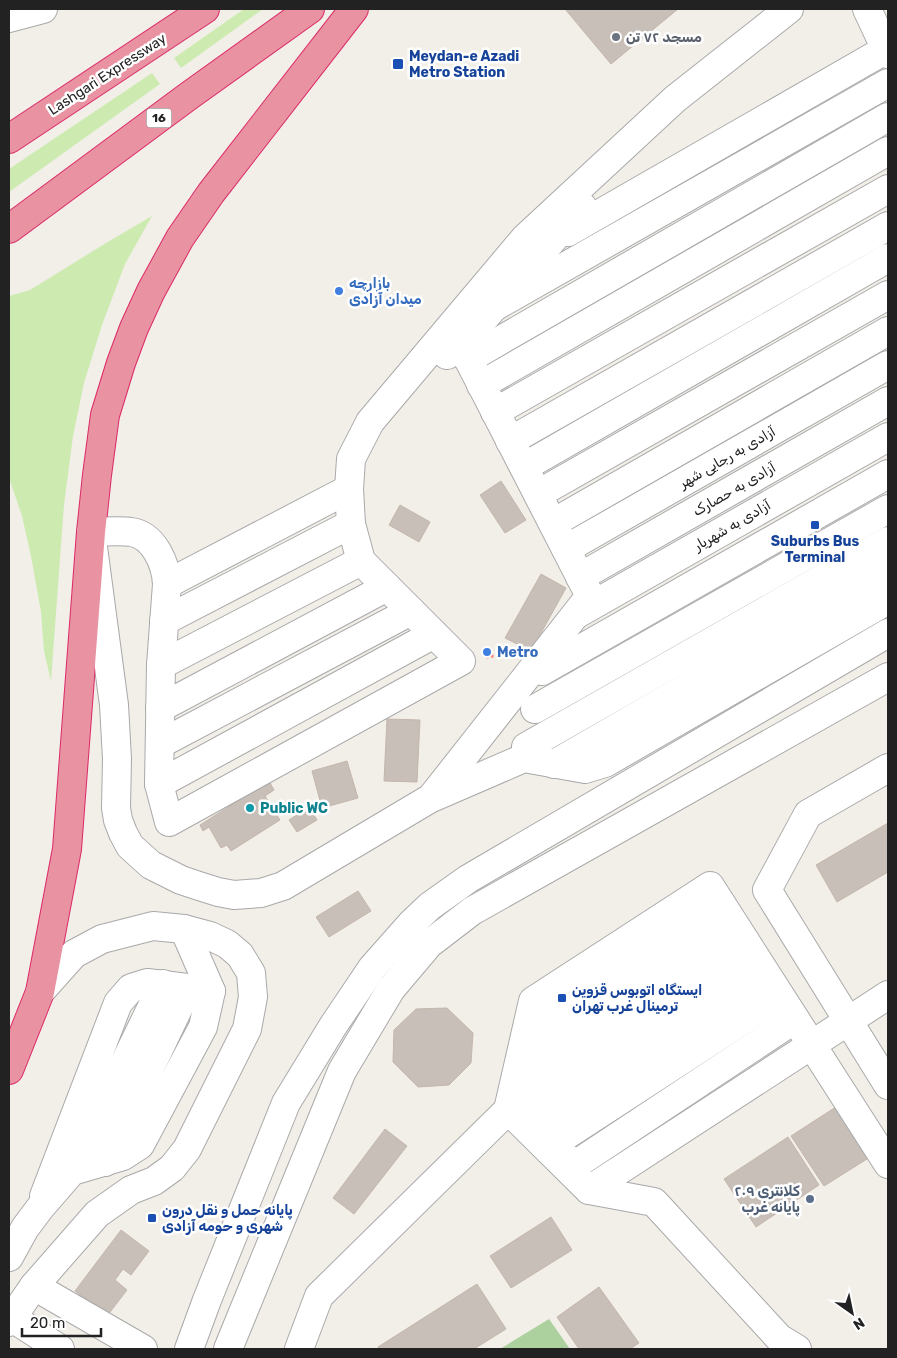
<svg xmlns="http://www.w3.org/2000/svg" width="897" height="1358" viewBox="0 0 897 1358" font-family="Rubik,Cairo,sans-serif">
  <rect width="100%" height="100%" fill="#f2efe9"/>
  <!-- grass -->
  <g fill="#cdebb0">
    <polygon points="244,9 263,9 181,68 174,58"/>
    <polygon points="152,73 160,84 9,192 9,169"/>
    <polygon points="152,216 125,264 102,325 84,383 73,436 64,505 51,681 44,651 41,612 31,556 22,516 9,478 9,296 30,290 106,243"/>
  </g>
  <!-- forest -->
  <polygon fill="#add19e" points="549,1319 570,1349 500,1349"/>
  <!-- building -->
  <g fill="#c7bfb8" stroke="#c4b6ab">
    <polygon points="565,9 678,9 611,64"/>
    <polygon points="501,481 526,520 505,533 480,495"/>
    <polygon points="400,505 430,522 419,542 389,525"/>
    <polygon points="541,574 566,588 531,651 505,638"/>
    <polygon points="387,719 420,720 417,782 384,781"/>
    <polygon points="347,761 358,798 322,808 312,771"/>
    <polygon points="269,781 274,790 265,796 280,820 231,851 227,845 221,848 209,827 203,831 200,825"/>
    <polygon points="309,807 317,820 297,832 289,820"/>
    <polygon points="888,823 888,872 837,902 816,865"/>
    <polygon points="358,891 371,911 329,937 316,917"/>
    <polygon points="447,1008 473,1033 471,1063 449,1085 418,1087 393,1062 394,1030 416,1009"/>
    <polygon points="842,1103 875,1154 824,1186 791,1136"/>
    <polygon points="385,1129 407,1146 354,1214 333,1198"/>
    <polygon points="788,1137 819,1185 756,1227 724,1179"/>
    <polygon points="551,1217 572,1250 511,1288 490,1256"/>
    <polygon points="121,1230 149,1251 131,1275 123,1269 115,1280 127,1290 107,1316 75,1291"/>
    <polygon points="477,1284 506,1329 474,1349 379,1349 378,1347"/>
    <polygon points="599,1287 639,1343 630,1349 579,1349 557,1317"/>
  </g>
  <g fill="none" stroke-linecap="round" stroke-linejoin="round">
    <defs>
      <g id="minor">
        <polyline points="867,9 888,54"/>
        <polyline points="9,18 43,9"/>
        <polyline points="568,232 885,50"/>
        <polyline points="494,307 888,83"/>
        <path d="M461,345l129,251 -159,202 -148,88 -22,7 -27,2 -16,-3 -19,-6 -18,-6 -30,-15 -21,-19 -7,-13 -5,-13 -2,-12 1,-49 -3,-54 -23,-173c13,0 28,-2 40,0 23,3 35,32 36,52l-6,81 -2,119 10,38 292,-161 -100,-100 -10,-37 -2,-35 2,-30 19,-37 155,-184 150,-139 114,-90"/>
        <polyline points="447,355 461,345 582,206"/>
        <polyline points="468,359 888,117"/>
        <polyline points="481,385 888,151"/>
        <polyline points="495,412 888,189"/>
        <polyline points="510,441 888,226"/>
        <polyline points="524,467 888,258"/>
        <polyline points="538,494 888,295"/>
        <polyline points="553,523 888,331"/>
        <polyline points="566,549 888,365"/>
        <polyline points="580,577 888,401"/>
        <polyline points="167,584 349,489"/>
        <polyline points="577,614 888,437"/>
        <polyline points="164,621 351,524"/>
        <polyline points="161,665 361,561"/>
        <polyline points="542,671 888,474"/>
        <polyline points="160,708 387,587"/>
        <polyline points="535,709 888,509"/>
        <polyline points="160,744 411,611"/>
        <polyline points="526,747 888,541"/>
        <polyline points="554,764 888,571"/>
        <polyline points="888,768 808,814 767,890 888,1085"/>
        <polyline points="159,784 434,634"/>
        <polyline points="434,797 524,758 585,769 605,763 888,600"/>
        <polyline points="532,1054 545,1022 722,905"/>
        <polyline points="528,1097 750,950"/>
        <polyline points="508,1110 533,1001 710,886 888,1164"/>
        <polyline points="508,1110 589,1190 654,1202 779,1338 797,1349"/>
        <polyline points="519,1112 549,1115 765,973"/>
        <polyline points="534,1122 565,1136 780,996"/>
        <polyline points="556,1149 575,1165 795,1019"/>
        <polyline points="105,1162 188,988"/>
        <polyline points="72,1171 163,984"/>
        <polyline points="589,1190 888,995"/>
        <polyline points="44,1196 118,1003 131,988 147,983 211,991"/>
        <polyline points="9,1257 25,1228 40,1208 72,1171 123,1156 140,1145 203,1027 211,991 184,929"/>
        <polyline points="34,1286 143,1349"/>
        <polyline points="11,1317 60,1349"/>
        <polyline points="9,1322 34,1286 97,1214 131,1190 154,1181 172,1168 187,1149 247,1029 253,997 251,973 240,955 227,944 210,936 184,929 153,926 102,939 74,954 40,992"/>
        <polyline points="189,1349 207,1300 286,1103 333,1026 372,968 411,924 430,906 468,879 888,633"/>
        <polyline points="228,1349 342,1071 391,989 429,944 472,911 888,677"/>
        <polyline points="299,1349 319,1296 508,1110 561,1043 736,928"/>
      </g>
      <g id="highway">
        <polyline points="9,139 205,9"/>
        <polyline points="9,229 190,95 310,9"/>
        <polyline points="9,1070 40,992 67,849 91,532 97,475 105,415 121,363 134,328 151,291 180,238 211,193 354,9"/>
      </g>
    </defs>
    <!-- minor casing -->
    <use href="#minor" stroke="#a9a9a9" stroke-width="30"/>
    <!-- highway casing -->
    <use href="#highway" stroke="#dc2a67" stroke-width="30"/>
    <!-- path -->
    <polyline stroke="#fa8072" stroke-width="3" stroke-dasharray="2.5 2.5" stroke-linecap="butt" points="486,657 509,654"/>
    <!-- minor -->
    <use href="#minor" stroke="#fff" stroke-width="28"/>
    <!-- highway -->
    <use href="#highway" stroke="#e892a2" stroke-width="28"/>
  </g>
  <!-- markers -->
  <circle fill="#6b7280" stroke="#fff" stroke-width="2" cx="616" cy="37" r="5"/>
  <g fill="#1a4fb4" stroke="#fff" stroke-width="2">
    <rect x="392" y="58" width="12" height="12" rx="2.5"/>
    <rect x="810" y="520" width="10" height="10" rx="2.5"/>
    <rect x="557" y="993" width="10" height="10" rx="2.5"/>
    <rect x="147" y="1213" width="10" height="10" rx="2.5"/>
  </g>
  <g fill="#3f7fe0" stroke="#fff" stroke-width="2">
    <circle cx="339" cy="291" r="5"/>
    <circle cx="487" cy="652" r="5"/>
  </g>
  <circle fill="#0f9aa8" stroke="#fff" stroke-width="2" cx="250" cy="808" r="5"/>
  <circle fill="#5c6f8a" stroke="#fff" stroke-width="2" cx="810" cy="1199" r="5"/>
  <g text-anchor="middle" stroke-width="5" stroke-linejoin="round" paint-order="stroke">
    <!-- shield labels -->
    <rect fill="#fff" stroke="#646464" stroke-width="1" x="146.5" y="108.5" width="25" height="19" rx="4"/>
    <g font-size="12" font-weight="bold" fill="#222">
      <text x="159" y="122">16</text>
    </g>
    <!-- worship labels -->
    <g font-size="14" font-weight="bold" fill="#5b616d" stroke="#fff" text-anchor="start">
      <text x="626" y="42">مسجد ۷۲ تن</text>
    </g>
    <!-- transit labels -->
    <g font-size="14" font-weight="bold" fill="#164399" stroke="#fff" text-anchor="start">
      <text x="409" y="61">Meydan-e Azadi<tspan x="409" dy="16">Metro Station</tspan></text>
      <text x="815" y="546" text-anchor="middle">Suburbs Bus<tspan x="815" dy="16">Terminal</tspan></text>
      <text x="572" y="995">ایستگاه اتوبوس قزوین<tspan x="572" dy="16">ترمینال غرب تهران</tspan></text>
      <text x="162" y="1215">پایانه حمل و نقل درون<tspan x="162" dy="16">شهری و حومه آزادی</tspan></text>
    </g>
    <!-- street labels -->
    <g font-size="14" fill="#222" stroke="#fff">
      <text transform="translate(107 74) rotate(-33)" y="5">Lashgari Expressway</text>
      <text transform="translate(727 457) rotate(-30)" y="5">آزادی به رجایی شهر</text>
      <text transform="translate(734 489) rotate(-30)" y="5">آزادی به حصارک</text>
      <text transform="translate(732 525) rotate(-30)" y="5">آزادی به شهریار</text>
    </g>
    <!-- shop labels -->
    <g font-size="14" font-weight="bold" fill="#366cbe" stroke="#fff" text-anchor="start">
      <text x="349" y="288">بازارچه<tspan x="349" dy="16">میدان آزادی</tspan></text>
      <text x="497" y="657">Metro</text>
    </g>
    <!-- culture labels -->
    <g font-size="14" font-weight="bold" fill="#0d838f" stroke="#fff" text-anchor="start">
      <text x="260" y="813">Public WC</text>
    </g>
    <!-- service labels -->
    <g font-size="14" font-weight="bold" fill="#4e5e75" stroke="#fff" text-anchor="end">
      <text x="800" y="1196">کلانتری ۲۰۹<tspan x="800" dy="16">پایانه غرب</tspan></text>
    </g>
  </g>
  <!-- border -->
  <rect width="897" height="1358" fill="none" stroke="#222222" stroke-width="20"/>
  <!-- north arrow -->
  <g transform="translate(852 1313) rotate(147)" stroke="#ffffff" stroke-width="4" paint-order="stroke">
  <path d="M0-4L9 19L0 12L-9 19Z" fill="#222222"/>
  <text y="-8" font-size="14" font-weight="bold" text-anchor="middle" fill="#222222">N</text>
  </g>
  <!-- scale -->
  <path d="M22 1328v8h79v-8" fill="none" stroke="#222222" stroke-width="2.5"/>
  <text x="30" y="1328" font-size="15" fill="#222222" stroke="#ffffff" stroke-width="4" paint-order="stroke">20 m</text>
</svg>
